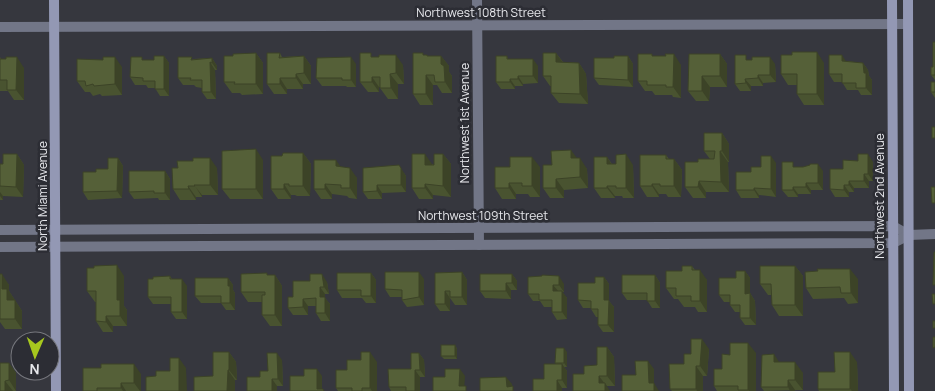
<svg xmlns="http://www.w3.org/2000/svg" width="935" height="391" viewBox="0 0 935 391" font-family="Manrope,sans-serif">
  <rect width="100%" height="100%" fill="#36373e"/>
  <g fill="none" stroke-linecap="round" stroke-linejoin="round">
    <!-- street -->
    <g stroke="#727687" stroke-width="10">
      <polyline points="477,0 479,245"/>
      <polyline points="0,27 908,24"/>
      <polyline points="0,230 893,226 909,235"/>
      <polyline points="0,247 893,243 909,235 935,234"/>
    </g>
    <!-- secondary -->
    <g stroke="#9398b4" stroke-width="10">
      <polyline points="54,0 56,391"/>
      <polyline points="892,0 894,391"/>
      <polyline points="908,0 909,391"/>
    </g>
  </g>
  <!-- wall -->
  <g fill="#495330">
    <polygon points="935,42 935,80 931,75 933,67"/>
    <polygon points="256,53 263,63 263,94 242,95 240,93 232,93 224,82 233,56"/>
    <polygon points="280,53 282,57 304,56 311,66 311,84 303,84 303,89 287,89 287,94 274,94 267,84"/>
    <polygon points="556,53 563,62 579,63 586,74 588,104 559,103 551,93 551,86 550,86 543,76"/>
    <polygon points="720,54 727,64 727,87 710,87 709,101 696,101 688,91"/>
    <polygon points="424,55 427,55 428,56 441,56 449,66 449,72 452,76 452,93 442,93 437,85 433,85 433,105 420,105 413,94"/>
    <polygon points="792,55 824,63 824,105 804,105 797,94 797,85 788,85 781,74"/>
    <polygon points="164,56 169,63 169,96 160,96 155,88 148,88 146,85 135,85 130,77 144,60 154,60"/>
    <polygon points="507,56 508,59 538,66 538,83 523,84 523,86 515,86 515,89 501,89 496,82"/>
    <polygon points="628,56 633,64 633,87 599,85 594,78 614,58"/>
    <polygon points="654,56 681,65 681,98 673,97 672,95 655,95 652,91 645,91 638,81"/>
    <polygon points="0,57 1,59 24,68 24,100 14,100 8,91 0,91"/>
    <polygon points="374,57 403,65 404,84 398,84 398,99 388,99 380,88 380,87 379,87 379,92 368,92 360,82"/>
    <polygon points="212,58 217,66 217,70 215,70 216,99 207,99 202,92 202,88 196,87 194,85 183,85 178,78 193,59"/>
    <polygon points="749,60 775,64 776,82 763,83 763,86 751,86 751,91 740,91 735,84"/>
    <polygon points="846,61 863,63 868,70 869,76 872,80 872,95 861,95 858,90 847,90 842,82 834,82 829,74"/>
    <polygon points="356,64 356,87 347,87 346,86 322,86 316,78"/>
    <polygon points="122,67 122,95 102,96 100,94 93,96 90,92 85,92 77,81"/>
    <polygon points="935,82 935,98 931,92"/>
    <polygon points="722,133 729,144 729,162 728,162 729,192 706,192 706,198 693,198 685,187 710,159 704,151"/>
    <polygon points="303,153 311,164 310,196 297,196 295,195 291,195 291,199 278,199 271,189 282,156"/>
    <polygon points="17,154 24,165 23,197 3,196 3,200 0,200 0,164 3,164"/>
    <polygon points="443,154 451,164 451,197 433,195 433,199 419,199 412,188 432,164 434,165"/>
    <polygon points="666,155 669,159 674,159 682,170 681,197 668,197 666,194 659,194 659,197 647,197 640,186"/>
    <polygon points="607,157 612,164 633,165 634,198 623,198 622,196 615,196 615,198 601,198 594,188"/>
    <polygon points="118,158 123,166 122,198 88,200 83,192 96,172 108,169"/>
    <polygon points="577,158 587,169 588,188 564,190 564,198 550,198 543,188 552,165"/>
    <polygon points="263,160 263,199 230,199 222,189"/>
    <polygon points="873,162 873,181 869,181 869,188 854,188 854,192 849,192 849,197 835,197 830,189 843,169"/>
    <polygon points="776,163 776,197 759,195 759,198 741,198 736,190 751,172 761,167"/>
    <polygon points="340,167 357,178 357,199 349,198 347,196 332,194 332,199 321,199 314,189"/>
    <polygon points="540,167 540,197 530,197 528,194 516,194 516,199 502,199 495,188"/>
    <polygon points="797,167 823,171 823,190 811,190 811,194 798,194 798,197 788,197 782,190"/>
    <polygon points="217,168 218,195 202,195 202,197 196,197 196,200 180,200 173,189"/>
    <polygon points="165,171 170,179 170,200 159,200 158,198 134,199 129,192"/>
    <polygon points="404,173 406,176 406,192 382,193 382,199 368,199 363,192"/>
    <polygon points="692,266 695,270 707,280 707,312 698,312 695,307 684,307 678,299 674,299 666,288 682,271"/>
    <polygon points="795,266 803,276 803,316 779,316 772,305 772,295 768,295 760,284"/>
    <polygon points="745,271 750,278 750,293 755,301 756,325 745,325 740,318 740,312 735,312 730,305 730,302 724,302 719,295 736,278"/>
    <polygon points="462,272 467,280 467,305 455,305 450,298 450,311 440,311 435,304 435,273"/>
    <polygon points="371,273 376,280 376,303 366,303 362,298 342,298 337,290"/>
    <polygon points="0,274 9,285 9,291 22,311 22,329 5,329 0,322"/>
    <polygon points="512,274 517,281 517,290 511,290 511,299 485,298 480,291"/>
    <polygon points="268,275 275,275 282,286 282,326 270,326 262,315 262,302 248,302 241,292"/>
    <polygon points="655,275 660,283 660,308 652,308 647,300 627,300 622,293"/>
    <polygon points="124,276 124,306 127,310 127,326 113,326 113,332 103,332 96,321 96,302 95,302 87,291"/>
    <polygon points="170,276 172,279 187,286 187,319 176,319 171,312 171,304 153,304 148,297 153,279"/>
    <polygon points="528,277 564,284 564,292 562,292 567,298 567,319 557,320 552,312 552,307 544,307 540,301 533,301 528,294"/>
    <polygon points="604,277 609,284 609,301 614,307 614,332 603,332 598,325 598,317 596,317 591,309 591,308 583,308 578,300 595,283"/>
    <polygon points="228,278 233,285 233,290 235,293 235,310 226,310 221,303 201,303 195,296"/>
    <polygon points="424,279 424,305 407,307 402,300 402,297 390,297 385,289"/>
    <polygon points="858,279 858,303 848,304 844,298 813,299 806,288"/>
    <polygon points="327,282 329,294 325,294 325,298 330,304 330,321 321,321 316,313 316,306 308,306 308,315 293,315 288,308 293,297"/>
    <polygon points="455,345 457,349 457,359 444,359 441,356"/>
    <polygon points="607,347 614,357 615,386 607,386 584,374 597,365"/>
    <polygon points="709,349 707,376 703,376 703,391 672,391 670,389 684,364 691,354"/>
    <polygon points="229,352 236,362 237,380 235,380 235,391 194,391 213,376"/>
    <polygon points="567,352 567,367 564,367 567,371 567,388 562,388 562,391 533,391 544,379 556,364 555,363"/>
    <polygon points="419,353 424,360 425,377 420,377 420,391 391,391 389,387 411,369"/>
    <polygon points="756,353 756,391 717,391 714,386 722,369 730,355"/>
    <polygon points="282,360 283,386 277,386 277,391 247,391 260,377"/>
    <polygon points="377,362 377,391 338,391 336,388 347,370"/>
    <polygon points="779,362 803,373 803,390 764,391 761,387"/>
    <polygon points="857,362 858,391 819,391 818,389 835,372"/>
    <polygon points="9,363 16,373 16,391 0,391"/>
    <polygon points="141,374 141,391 83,391"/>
  </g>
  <!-- shaded-wall -->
  <g fill="#3c4327">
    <polygon points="817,52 824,63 824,105 817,94"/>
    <polygon points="256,53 263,63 263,94 256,84"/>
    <polygon points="556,53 564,64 556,62"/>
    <polygon points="674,54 681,65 681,98 673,87"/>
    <polygon points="720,54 727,64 727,87 720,76"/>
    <polygon points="396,55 403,65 404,84 396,73"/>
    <polygon points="842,55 847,63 842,61"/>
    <polygon points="164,56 169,63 169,96 164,89"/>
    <polygon points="304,56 311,66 311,84 304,73"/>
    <polygon points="441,56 449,66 449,72 452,76 452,93 445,82 441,64"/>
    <polygon points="628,56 633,64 633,87 628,80"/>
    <polygon points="17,57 24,68 24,100 16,90"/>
    <polygon points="115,57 122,67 122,95 115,84"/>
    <polygon points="351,57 356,64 356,87 351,80"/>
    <polygon points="770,57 775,64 776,82 770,75"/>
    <polygon points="212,58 217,66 217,70 212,63"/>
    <polygon points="533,59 538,66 538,83 533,76"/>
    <polygon points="210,62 215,70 216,99 211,92"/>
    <polygon points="579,63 586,74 588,104 580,94"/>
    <polygon points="863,63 868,70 869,76 872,80 872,95 866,88"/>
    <polygon points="296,74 303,84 303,89 296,78"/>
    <polygon points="390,74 398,84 398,99 391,88"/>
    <polygon points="426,75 433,85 433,105 426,94"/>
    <polygon points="758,75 763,83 763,86 758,78"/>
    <polygon points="518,76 523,84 523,86 518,79"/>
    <polygon points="702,76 710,87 709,101 702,91"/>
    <polygon points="372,77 379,87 379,92 372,82"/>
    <polygon points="280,78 287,89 287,94 280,84"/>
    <polygon points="510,79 515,86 515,89 510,82"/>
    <polygon points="745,79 751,86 751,91 746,83"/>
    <polygon points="722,133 729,144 729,162 722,151"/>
    <polygon points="256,149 263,160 263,199 256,189"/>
    <polygon points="571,150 579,161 571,158"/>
    <polygon points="720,151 728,162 729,192 721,182"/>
    <polygon points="303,153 311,164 310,196 303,186"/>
    <polygon points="17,154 24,165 23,197 16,187"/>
    <polygon points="425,154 432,164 432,175 425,165"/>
    <polygon points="443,154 451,164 451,197 443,186"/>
    <polygon points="626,154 633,165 634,198 626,188"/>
    <polygon points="868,154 873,162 873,181 868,174"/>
    <polygon points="771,156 776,163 776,197 771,189"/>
    <polygon points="532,157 540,167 540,197 532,186"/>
    <polygon points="607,157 614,168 607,164"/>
    <polygon points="118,158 123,166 122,198 117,191"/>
    <polygon points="210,158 217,168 218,195 210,185"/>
    <polygon points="580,158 587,169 588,188 580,177"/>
    <polygon points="674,159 682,170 681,197 674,186"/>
    <polygon points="336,160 343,170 336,166"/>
    <polygon points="818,164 823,171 823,190 818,183"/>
    <polygon points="399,165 406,176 406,192 401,185"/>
    <polygon points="350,168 357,178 357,199 350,188"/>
    <polygon points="165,171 170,179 170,200 165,193"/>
    <polygon points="864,174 869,181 869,188 864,181"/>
    <polygon points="556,179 564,190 564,198 556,188"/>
    <polygon points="699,181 706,192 706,198 698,187"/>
    <polygon points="849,181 854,188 854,192 849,185"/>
    <polygon points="509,183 516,194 516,199 509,188"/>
    <polygon points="806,183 811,190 811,194 806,187"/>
    <polygon points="284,184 291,195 291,199 284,189"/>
    <polygon points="325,184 332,194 332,199 325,189"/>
    <polygon points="425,184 433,195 433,199 425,188"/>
    <polygon points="652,184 659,194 659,197 652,186"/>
    <polygon points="194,185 202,195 202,197 195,186"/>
    <polygon points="377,185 382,193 382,199 377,191"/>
    <polygon points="844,185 849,192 849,197 844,190"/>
    <polygon points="188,186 196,197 196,200 189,189"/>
    <polygon points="607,186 615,196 615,198 607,188"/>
    <polygon points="793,187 798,194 798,197 793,190"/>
    <polygon points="754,188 759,195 759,198 754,190"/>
    <polygon points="0,192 3,196 3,200 0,196"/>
    <polygon points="117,265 124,276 124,306 127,310 127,326 120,316 117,300"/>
    <polygon points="795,266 803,276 803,316 795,305"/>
    <polygon points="850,269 858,279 858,303 851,293"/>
    <polygon points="700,270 707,280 707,312 700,301"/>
    <polygon points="745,271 750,278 750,301 745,294"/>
    <polygon points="419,272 424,279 424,305 419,297"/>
    <polygon points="462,272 467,280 467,305 462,297"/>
    <polygon points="371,273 376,280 376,303 371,296"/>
    <polygon points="2,274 9,285 9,291 22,311 22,329 15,319 7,300 2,289"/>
    <polygon points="322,274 327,282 329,294 324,287"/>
    <polygon points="512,274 517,281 517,290 512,283"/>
    <polygon points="275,275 282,286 282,326 275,315"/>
    <polygon points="655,275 660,283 660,308 655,301"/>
    <polygon points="559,276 564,284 564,292 559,285"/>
    <polygon points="604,277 609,284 609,301 614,307 614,332 608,325 604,300"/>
    <polygon points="228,278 233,285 233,290 235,293 235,310 230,303 228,286"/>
    <polygon points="182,279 187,286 187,319 182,312"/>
    <polygon points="506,283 511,290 511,299 506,291"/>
    <polygon points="553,285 559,292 553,291"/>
    <polygon points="320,287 325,294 325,298 330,304 330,321 325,313 320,297"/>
    <polygon points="445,291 450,298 450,311 445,304"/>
    <polygon points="562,291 567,298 567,319 562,312"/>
    <polygon points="750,293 755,301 756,325 750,318"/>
    <polygon points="303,299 308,306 308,315 303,307"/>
    <polygon points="106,316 113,326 113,332 106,322"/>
    <polygon points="702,339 709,349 707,376 700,366"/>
    <polygon points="748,343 756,353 756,391 749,391 748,390"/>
    <polygon points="455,345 457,349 457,359 455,356"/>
    <polygon points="607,347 614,357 615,386 607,376"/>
    <polygon points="564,348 567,352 567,367 564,363"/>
    <polygon points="229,352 236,362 237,380 229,370"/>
    <polygon points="370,352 377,362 377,391 372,391 370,388"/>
    <polygon points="850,352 857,362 858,391 852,391 850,389"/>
    <polygon points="277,353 282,360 283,386 278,379"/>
    <polygon points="419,353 424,360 425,377 420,370"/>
    <polygon points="774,354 781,365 774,362"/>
    <polygon points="179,358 186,368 187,391 179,391"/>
    <polygon points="648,361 654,369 654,391 649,383"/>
    <polygon points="795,362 803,373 803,390 795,380"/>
    <polygon points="9,363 16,373 16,391 9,380"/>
    <polygon points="134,364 141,374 141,391 140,391 134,383"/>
    <polygon points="562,364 567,371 567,388 562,380"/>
    <polygon points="696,366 703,376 703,391 697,391 696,389"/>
    <polygon points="317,369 322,376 322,391 317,389"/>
    <polygon points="460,369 465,376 464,391 459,386"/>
    <polygon points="228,370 235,380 235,391 227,391"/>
    <polygon points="415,370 420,377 420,391 415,391"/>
    <polygon points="599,376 605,384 605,383 610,391 604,391 599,383"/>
    <polygon points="506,377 512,384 512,391 507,387"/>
    <polygon points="272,379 277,386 277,391 272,391"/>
    <polygon points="557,380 562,388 562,391 557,391"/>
    <polygon points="788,380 795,390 795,391 790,391 788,387"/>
    <polygon points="5,381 13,391 5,391"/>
    <polygon points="121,383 126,391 123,391 121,388"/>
    <polygon points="654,383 659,391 654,391"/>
  </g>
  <!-- building -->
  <g fill="#556038" stroke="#3c4327">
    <polygon points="933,42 935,42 935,75 931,75 931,67 933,67"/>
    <polygon points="792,52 817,52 817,94 797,94 797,74 781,74 781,55 792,55"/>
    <polygon points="256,53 256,84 234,84 235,82 224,82 224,56 233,56 233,54"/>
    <polygon points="267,53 280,53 279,58 304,56 304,73 296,74 296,78 280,78 280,84 267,84"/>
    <polygon points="360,53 371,53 371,57 379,57 379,55 396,55 396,73 390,74 391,88 380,88 380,77 372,77 372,82 360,82"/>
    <polygon points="413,53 423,53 423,55 427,55 427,56 441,56 441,64 444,66 445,82 435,82 434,75 426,75 426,94 413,94"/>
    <polygon points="543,53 556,53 556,62 579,63 580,94 551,93 551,76 543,76"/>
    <polygon points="638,54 652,54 652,56 666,56 665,54 674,54 673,87 666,87 666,85 647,85 647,81 638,81"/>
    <polygon points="689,54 720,54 720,76 702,76 702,91 688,91"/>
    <polygon points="735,55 746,55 746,60 752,60 752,57 770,57 770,75 758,75 758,78 745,79 746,83 735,84"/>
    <polygon points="829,55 842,55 842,61 863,63 864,73 866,73 866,88 856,88 856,83 842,83 842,74 829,74"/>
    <polygon points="154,56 164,56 164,89 155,89 155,81 143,81 143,78 130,77 131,57 142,57 142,60 154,60"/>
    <polygon points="496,56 507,56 507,59 533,59 533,76 518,76 518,79 510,79 510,82 496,82"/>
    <polygon points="614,56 628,56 628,80 594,78 594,58 614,58"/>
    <polygon points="6,57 17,57 16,90 7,90 7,80 0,80 0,59 6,59"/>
    <polygon points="103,57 115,57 115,84 94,86 93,84 86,86 85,81 77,81 77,59 103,60"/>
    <polygon points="178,57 192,57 191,60 212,58 212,63 210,62 211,92 202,92 202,80 190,80 191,78 178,78"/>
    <polygon points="351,57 351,80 342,80 342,78 316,78 317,58"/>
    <rect x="931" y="82" width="4" height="10"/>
    <rect x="932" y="127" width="3" height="11"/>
    <polygon points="704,133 722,133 722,151 720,151 721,182 699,181 698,187 685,187 685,162 698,162 698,159 714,159 715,151 704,151"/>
    <polygon points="256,149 256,189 222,189 222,151"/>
    <polygon points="571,150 571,158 580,158 580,177 556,179 556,188 543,188 543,165 552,165 551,151"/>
    <polygon points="283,153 303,153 303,186 289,186 289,184 284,184 284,189 271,189 271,156 282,156"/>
    <polygon points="3,154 17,154 16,187 0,186 0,164 3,164"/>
    <polygon points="412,154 425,154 425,165 434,165 434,154 443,154 443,186 425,184 425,188 412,188"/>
    <polygon points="626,154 626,188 616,188 616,186 607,186 607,188 594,188 594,157 607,157 607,164 616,164 616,155"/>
    <polygon points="858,154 868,154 868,174 864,174 864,181 849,181 849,185 844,185 844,190 830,189 830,169 843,169 843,160 858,161"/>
    <polygon points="640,155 666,155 666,159 674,159 674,186 660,186 660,184 652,184 652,186 640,186"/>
    <polygon points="761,156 771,156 771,189 754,188 754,190 736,190 736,172 751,172 751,167 761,167"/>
    <polygon points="510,157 532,157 532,186 522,186 522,183 509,183 509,188 495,188 495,167 510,167"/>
    <polygon points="108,158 118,158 117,191 83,192 83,172 96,172 96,169 108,169"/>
    <polygon points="193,158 210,158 210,185 194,185 195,186 188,186 189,189 173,189 172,168 178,168 177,161 193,161"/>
    <polygon points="314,160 336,160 336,166 350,168 350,188 341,188 341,185 325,184 325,189 314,189"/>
    <polygon points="782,162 793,162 793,167 803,167 810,165 810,164 818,164 818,183 806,183 806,187 793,187 793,190 782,190"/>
    <polygon points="399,165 401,168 401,185 377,185 377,191 363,192 363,168"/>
    <polygon points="129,171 165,171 165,193 154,193 154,191 129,192"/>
    <polygon points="931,187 935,187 935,203 932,203"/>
    <polygon points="934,252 935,252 935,285 933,285"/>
    <polygon points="117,265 117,300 120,300 120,316 106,316 106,322 96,321 96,291 87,291 87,268 94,268 94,266"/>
    <polygon points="682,266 692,266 692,270 700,270 700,301 691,301 691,296 676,296 676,288 666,288 666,271 682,271"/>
    <polygon points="760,266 795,266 795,305 772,305 771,284 760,284"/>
    <polygon points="817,269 850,269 851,293 841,293 840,287 806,288 805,272 818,271"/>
    <polygon points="736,271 745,271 745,294 750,293 750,318 740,318 740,305 730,305 730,295 719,295 719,278 736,278"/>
    <polygon points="385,272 419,272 419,297 402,300 402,290 385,289"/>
    <polygon points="462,272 462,297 450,297 450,291 445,291 445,304 435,304 435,273"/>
    <polygon points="267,273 267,275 275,275 275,315 262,315 262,295 265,295 265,292 241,292 241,274"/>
    <polygon points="337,273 371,273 371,296 361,296 361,290 337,290"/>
    <polygon points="0,274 2,274 2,289 7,289 7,300 15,300 15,319 0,319"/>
    <polygon points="310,274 322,274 324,287 320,287 320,297 325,297 325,313 316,313 316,298 303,299 303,307 288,308 288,297 293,297 293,281 310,281"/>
    <polygon points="480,274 512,274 512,283 506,283 506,291 480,291"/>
    <polygon points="542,275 559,276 559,285 553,285 553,291 562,291 562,312 552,312 552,300 539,300 539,294 528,294 528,277 542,276"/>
    <polygon points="622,275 655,275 655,301 647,301 647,293 622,293"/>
    <polygon points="170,276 170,279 182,279 182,312 171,312 171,297 148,297 148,279 153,279 153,277"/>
    <polygon points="595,277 604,277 604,300 609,300 608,325 598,325 598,309 591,309 591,301 578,300 578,283 595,283"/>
    <polygon points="195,278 228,278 228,286 230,286 230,303 221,303 221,296 195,296"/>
    <polygon points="932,294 935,294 935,304 933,304"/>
    <rect x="933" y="321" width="2" height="7"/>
    <polygon points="933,337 935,337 935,347 933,348"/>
    <polygon points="691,339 702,339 700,366 696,366 696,389 670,389 669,364 684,364 684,354 691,354"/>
    <polygon points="730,343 748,343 748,390 738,390 738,386 714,386 714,369 722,369 722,354 730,355"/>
    <rect x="441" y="345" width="14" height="11"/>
    <polygon points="597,347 607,347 607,376 599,376 599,383 605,383 605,391 573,391 573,374 584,374 584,366 597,365"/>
    <polygon points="556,348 564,348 564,363 555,363"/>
    <polygon points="213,352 229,352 229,370 228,370 227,391 194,391 194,377 213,376"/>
    <polygon points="361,352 370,352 370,388 362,388 362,391 352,391 352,388 336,388 336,370 347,370 347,360 361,360"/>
    <polygon points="834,352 850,352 850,389 818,389 818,372 835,372"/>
    <polygon points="267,353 277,353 278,379 272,379 272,391 247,391 247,377 260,377 260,371 268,371"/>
    <polygon points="411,353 419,353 420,370 415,370 415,391 406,391 406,387 389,387 388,369 411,369"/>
    <polygon points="774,354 774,362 795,362 795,380 788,380 788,387 761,387 762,355"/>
    <polygon points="170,358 179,358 179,391 146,391 146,377 156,376 156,371 170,371"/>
    <polygon points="635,361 648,361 649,383 654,383 654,391 622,391 622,375 636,375"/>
    <polygon points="0,363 9,363 9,380 5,381 5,391 0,391"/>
    <polygon points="101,364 134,364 134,383 121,383 121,388 97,388 97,391 83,391 83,368 101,368"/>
    <polygon points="544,364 562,364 562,380 557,380 557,391 533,391 533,379 544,379"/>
    <polygon points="304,369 317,369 317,389 323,389 324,391 290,391 290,376 304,376"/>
    <polygon points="445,369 460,369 459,386 466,386 466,391 433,391 433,377 445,377"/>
    <polygon points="506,377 507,387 513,386 513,391 480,391 480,378"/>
  </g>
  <g text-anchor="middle" stroke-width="5" stroke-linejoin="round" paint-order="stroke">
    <!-- street labels -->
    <g font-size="12" fill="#e6e7eb" stroke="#2c2d34">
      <text x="481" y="17">Northwest 108th Street</text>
      <text transform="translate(465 123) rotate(-90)" y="4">Northwest 1st Avenue</text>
      <text transform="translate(43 196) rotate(-90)" y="4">North Miami Avenue</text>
      <text transform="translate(880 196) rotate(-90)" y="4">Northwest 2nd Avenue</text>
      <text x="483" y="220">Northwest 109th Street</text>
    </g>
  </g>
  <!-- north arrow -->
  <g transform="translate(35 356) rotate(182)"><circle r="24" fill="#2c2d34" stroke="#76777d"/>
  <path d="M0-4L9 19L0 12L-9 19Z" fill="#a7c81e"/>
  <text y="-8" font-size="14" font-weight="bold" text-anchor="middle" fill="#e6e7eb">N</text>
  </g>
</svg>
